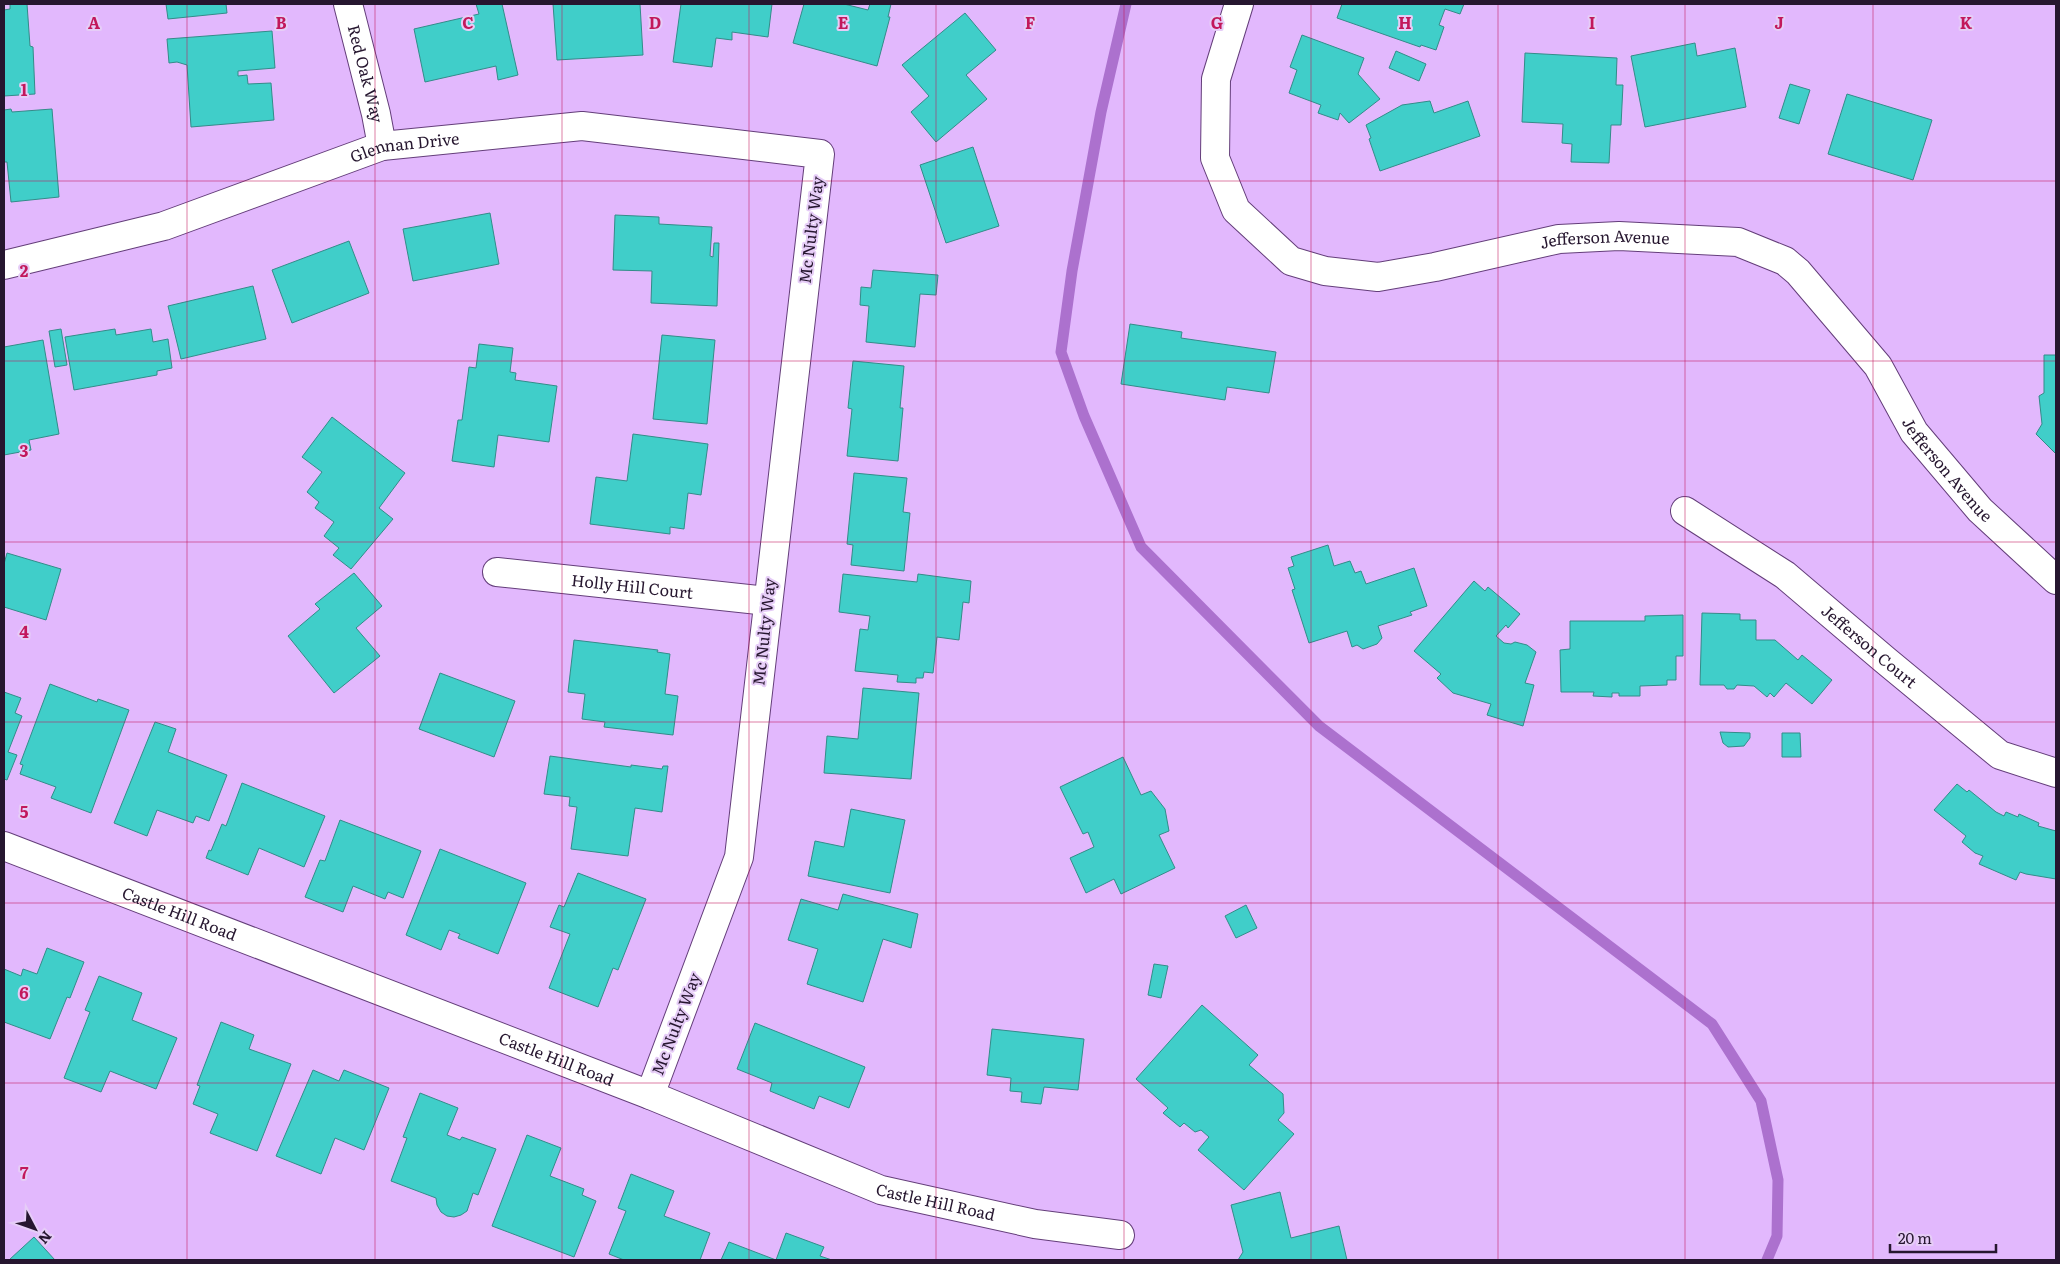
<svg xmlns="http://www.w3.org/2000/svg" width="2060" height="1264" viewBox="0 0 2060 1264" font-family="Literata,serif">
  <rect width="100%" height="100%" fill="#e2b8fd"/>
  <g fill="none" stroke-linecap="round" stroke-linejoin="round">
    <!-- stream -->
    <polyline stroke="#ac71ce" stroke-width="11" points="1126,4 1101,112 1072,271 1061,352 1084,416 1141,547 1319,726 1712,1024 1761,1101 1778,1180 1777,1236 1767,1260"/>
  </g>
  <!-- building -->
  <g fill="#40cec9" stroke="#338c89">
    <polygon points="10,4 27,4 30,46 33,47 35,94 4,96 4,10 10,9"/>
    <polygon points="166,4 226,4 227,13 168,19"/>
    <polygon points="476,4 502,4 518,75 498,80 496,66 425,82 414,29 479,14"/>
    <polygon points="553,4 640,4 643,55 557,60"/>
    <polygon points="681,4 772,4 768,37 732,32 732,40 716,38 712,67 673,62"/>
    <polygon points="804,4 844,4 868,10 870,4 891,4 888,17 890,17 877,66 793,43"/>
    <polygon points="1342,4 1464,4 1460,14 1445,9 1439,25 1444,27 1436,50 1421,45 1420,47 1337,18"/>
    <polygon points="965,13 996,50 966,75 987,99 936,142 911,112 929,96 902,65"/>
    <polygon points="272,31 275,68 238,71 238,76 247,75 248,84 271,83 274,120 191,127 187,65 177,62 169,63 167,39"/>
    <polygon points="1302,35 1364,58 1358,74 1380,99 1349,123 1340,113 1338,120 1318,113 1321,105 1289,93 1297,70 1290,67"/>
    <polygon points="1695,43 1697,56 1735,48 1746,107 1645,127 1631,56"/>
    <polygon points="1396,51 1426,64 1419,81 1389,68"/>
    <polygon points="1525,53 1617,58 1616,85 1623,85 1621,125 1611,125 1609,163 1571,162 1572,144 1562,143 1563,124 1522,122"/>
    <polygon points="1790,84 1810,90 1799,124 1779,118"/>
    <polygon points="1847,94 1932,120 1913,180 1828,154"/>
    <polygon points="1430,101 1434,113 1468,101 1480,136 1380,171 1369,139 1371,138 1366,125 1402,105"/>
    <polygon points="11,109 12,112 52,109 59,197 11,202 7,162 4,162 4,110"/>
    <polygon points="973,147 999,226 946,243 920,165"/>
    <polygon points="490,213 499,264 413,281 403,229"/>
    <polygon points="615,215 659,217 659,224 712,227 710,256 713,257 714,243 719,243 717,306 651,303 652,271 613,270"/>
    <polygon points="349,241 369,293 292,323 272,270"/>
    <polygon points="873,270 938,275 936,295 920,294 915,347 866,342 869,306 860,305 861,287 871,288"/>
    <polygon points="253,286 266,339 181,359 168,306"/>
    <polygon points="1130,324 1182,332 1181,338 1276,352 1269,393 1227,387 1225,400 1121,384"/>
    <polygon points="61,329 67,365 55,367 49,331"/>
    <polygon points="115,329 116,335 151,329 153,342 168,339 172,368 157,371 157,375 74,390 65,337"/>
    <polygon points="662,335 715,340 707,424 653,419"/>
    <polygon points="43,340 59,434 29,440 31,450 4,455 4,347"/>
    <polygon points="479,344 513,348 510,372 516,373 515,380 557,386 549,442 498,435 494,467 452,461 458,420 462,420 469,367 476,368"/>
    <polygon points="2044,355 2056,355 2056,454 2036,434 2042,424 2039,396 2044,393"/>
    <polygon points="853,361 904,366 900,408 903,408 898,461 847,456 852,409 848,408"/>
    <polygon points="332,417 405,473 379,508 393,519 351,569 333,555 339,548 324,536 334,522 315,508 319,502 307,492 322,472 302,457"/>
    <polygon points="633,434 708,444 701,495 688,493 684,529 670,527 670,534 590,524 596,477 627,481"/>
    <polygon points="854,473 907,478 903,512 910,513 904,571 851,565 853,545 847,544"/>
    <polygon points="1328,545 1334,566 1350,561 1355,573 1361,571 1366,584 1414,568 1427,606 1410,612 1412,615 1378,626 1382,638 1377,644 1363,649 1357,645 1352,647 1347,631 1309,643 1292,590 1295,589 1288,568 1294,566 1291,557"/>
    <polygon points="7,553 61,569 46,620 4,607 4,564"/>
    <polygon points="354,573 382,606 356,628 380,656 334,693 288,636 320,609 315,604"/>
    <polygon points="843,574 917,582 918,574 971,581 969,603 963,602 959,640 937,637 933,673 924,672 923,678 916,678 916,683 897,682 898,675 855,671 860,629 868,630 870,616 839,612"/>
    <polygon points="1474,581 1485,591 1488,587 1520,614 1508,628 1506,625 1496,636 1504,643 1511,644 1515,642 1527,645 1536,652 1525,683 1534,685 1523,726 1487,715 1491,704 1453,693 1437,678 1441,674 1414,651"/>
    <polygon points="1702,613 1740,614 1740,620 1756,620 1756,640 1775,640 1798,660 1802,655 1832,680 1812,704 1786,683 1774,697 1770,693 1767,697 1754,686 1737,685 1734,689 1727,689 1724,685 1700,685"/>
    <polygon points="1683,615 1683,656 1676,656 1676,680 1667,680 1667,685 1640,686 1640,696 1619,696 1619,693 1612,693 1612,697 1593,696 1594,692 1561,692 1560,650 1570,649 1570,621 1645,621 1645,616"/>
    <polygon points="574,640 658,650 657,652 670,654 665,694 678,696 673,735 604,727 605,722 582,719 585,694 568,692"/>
    <polygon points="440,673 515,701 494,757 419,729"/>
    <polygon points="50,684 97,702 98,699 129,710 91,813 51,798 56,787 20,774 23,765 20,764"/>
    <polygon points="863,688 919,693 911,779 824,773 827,736 858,739"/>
    <polygon points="4,692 21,698 15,713 22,716 8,752 17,755 7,780 4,779"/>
    <polygon points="155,722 176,729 168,752 227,775 209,821 196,816 193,823 157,810 147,836 114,823"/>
    <polygon points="1720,732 1750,733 1750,738 1744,746 1728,747 1723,743"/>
    <polygon points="1782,733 1800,733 1801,757 1782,757"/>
    <polygon points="550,756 631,767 631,765 662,769 663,766 668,766 662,812 635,808 628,856 571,849 577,807 569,806 570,797 544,794"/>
    <polygon points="1123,757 1141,795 1151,791 1165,809 1169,831 1159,835 1175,868 1121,894 1114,879 1086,893 1070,858 1094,847 1088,832 1083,834 1060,787"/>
    <polygon points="242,783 325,816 304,867 259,848 248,875 206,858 209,850 211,851 222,824 226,826"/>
    <polygon points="1957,784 1967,792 1969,790 1996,812 2004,816 2006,812 2018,817 2019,814 2039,823 2038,826 2056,831 2056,879 2026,874 2020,872 2016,880 1979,864 1983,856 1975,853 1962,842 1966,836 1934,810"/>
    <polygon points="851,809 905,820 890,893 808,876 815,841 844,847"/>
    <polygon points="340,820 421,851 403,898 388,892 385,899 353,886 343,912 305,897 320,860 325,861"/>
    <polygon points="440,849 526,883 498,954 458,938 460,934 449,930 441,950 406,935"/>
    <polygon points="578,873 646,899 618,970 613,968 598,1007 549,988 570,934 550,927 559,905 564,907"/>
    <polygon points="843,894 918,914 911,948 883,939 863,1002 807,984 818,949 788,940 801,899 838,910"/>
    <polygon points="1246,905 1257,928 1236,938 1225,916"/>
    <polygon points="47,948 84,962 70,998 67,997 50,1039 4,1022 4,969 21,976 23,969 37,974"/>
    <polygon points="1154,964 1168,966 1161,998 1148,995"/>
    <polygon points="99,976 142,993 132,1020 177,1038 156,1089 110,1071 101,1092 64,1078 90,1012 85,1010"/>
    <polygon points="1202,1005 1258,1055 1249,1065 1283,1094 1284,1113 1278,1120 1294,1134 1244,1190 1198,1150 1209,1137 1201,1130 1195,1132 1184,1123 1180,1127 1163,1113 1168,1108 1136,1079"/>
    <polygon points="221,1022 254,1035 249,1049 291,1064 257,1151 210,1133 218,1114 193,1104 200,1086 197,1085"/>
    <polygon points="755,1023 865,1067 849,1108 819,1096 814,1109 770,1091 772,1083 737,1069"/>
    <polygon points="992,1029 1084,1039 1078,1090 1044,1087 1041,1104 1021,1102 1022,1092 1010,1091 1011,1078 987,1075"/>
    <polygon points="313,1070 339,1081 344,1070 389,1088 364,1150 335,1138 321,1174 276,1156"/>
    <polygon points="420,1093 458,1108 447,1135 460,1140 462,1137 496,1149 478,1195 473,1193 467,1211 461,1215 454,1217 447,1216 441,1212 437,1205 436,1198 391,1181 407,1138 403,1137"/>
    <polygon points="527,1135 561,1148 550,1176 584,1189 582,1195 596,1201 574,1257 492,1226"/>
    <polygon points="631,1174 674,1191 664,1216 710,1233 700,1260 624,1260 609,1254 626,1211 618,1208"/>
    <polygon points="1280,1192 1291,1238 1339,1226 1347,1260 1238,1260 1243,1252 1231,1205"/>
    <polygon points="786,1233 824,1247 820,1256 832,1260 721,1260 729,1242 776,1260"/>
    <polygon points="34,1237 55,1260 9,1260"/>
  </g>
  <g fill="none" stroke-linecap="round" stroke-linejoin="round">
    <defs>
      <g id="street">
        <path id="s1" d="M348,4l28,110 6,32"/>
        <path id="s2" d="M4,265l160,-39 218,-80 200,-20 238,28 -81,703 -89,238"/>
        <path id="s3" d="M1685,511l100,64 100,85 115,95 56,18"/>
        <path id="s4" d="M497,572l270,29"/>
        <path id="s5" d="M4,846l646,249 231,95 154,34 85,11"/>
      </g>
      <g id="secondary">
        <path id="s6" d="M1239,4l-23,75 -1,79 21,52 55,51 34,10 53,6 57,-10 124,-28 60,-3 119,6 47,19 13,11 80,94 36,66 66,78 76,70"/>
      </g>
    </defs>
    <!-- street casing -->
    <use href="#street" stroke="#643e7a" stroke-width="30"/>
    <!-- secondary casing -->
    <use href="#secondary" stroke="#643e7a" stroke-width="30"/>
    <!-- street -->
    <use href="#street" stroke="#fff" stroke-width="28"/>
    <!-- secondary -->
    <use href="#secondary" stroke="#fff" stroke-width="28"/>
  </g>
  <!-- grid -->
  <path fill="none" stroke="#c2185b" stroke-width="1" stroke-opacity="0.55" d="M187,4v1256M375,4v1256M562,4v1256M749,4v1256M936,4v1256M1124,4v1256M1311,4v1256M1498,4v1256M1685,4v1256M1873,4v1256M4,181h2052M4,361h2052M4,542h2052M4,722h2052M4,903h2052M4,1083h2052"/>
  <g text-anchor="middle" stroke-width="4" stroke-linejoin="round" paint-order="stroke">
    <!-- street labels -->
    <g font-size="16" fill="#26162f" stroke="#e6cdf7">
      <text dy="6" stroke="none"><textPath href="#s1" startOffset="72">Red Oak Way</textPath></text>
      <text dy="6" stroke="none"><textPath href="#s2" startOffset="419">Glennan Drive</textPath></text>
      <text transform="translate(811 230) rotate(-83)" y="6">Mc Nulty Way</text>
      <text dy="6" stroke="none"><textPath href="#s6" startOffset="608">Jefferson Avenue</textPath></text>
      <text dy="6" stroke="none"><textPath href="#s6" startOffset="1058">Jefferson Avenue</textPath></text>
      <text dy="6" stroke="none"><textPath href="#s4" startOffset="136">Holly Hill Court</textPath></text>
      <text transform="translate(764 632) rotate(-84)" y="6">Mc Nulty Way</text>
      <text dy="6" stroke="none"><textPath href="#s3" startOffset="229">Jefferson Court</textPath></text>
      <text dy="6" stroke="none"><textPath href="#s5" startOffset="188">Castle Hill Road</textPath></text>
      <text transform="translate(676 1024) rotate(-69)" y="6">Mc Nulty Way</text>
      <text dy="6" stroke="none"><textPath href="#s5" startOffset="592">Castle Hill Road</textPath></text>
      <text dy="6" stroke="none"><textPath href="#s5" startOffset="998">Castle Hill Road</textPath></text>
    </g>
  </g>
  <g font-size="16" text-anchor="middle" font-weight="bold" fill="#c2185b" stroke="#e6cdf7" stroke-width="4" stroke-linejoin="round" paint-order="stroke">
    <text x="94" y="29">A</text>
    <text x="281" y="29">B</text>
    <text x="468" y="29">C</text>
    <text x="655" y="29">D</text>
    <text x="843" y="29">E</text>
    <text x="1030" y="29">F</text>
    <text x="1217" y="29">G</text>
    <text x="1405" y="29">H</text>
    <text x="1592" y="29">I</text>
    <text x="1779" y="29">J</text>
    <text x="1966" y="29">K</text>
    <text x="24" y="96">1</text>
    <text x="24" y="277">2</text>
    <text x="24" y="457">3</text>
    <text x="24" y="638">4</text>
    <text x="24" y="818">5</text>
    <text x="24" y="999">6</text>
    <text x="24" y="1179">7</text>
  </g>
  <!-- border -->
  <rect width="2060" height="1264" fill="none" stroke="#26162f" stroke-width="10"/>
  <!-- north arrow -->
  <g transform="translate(35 1229) rotate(131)" stroke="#e6cdf7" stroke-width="4" paint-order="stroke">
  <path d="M0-4L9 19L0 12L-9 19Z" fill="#26162f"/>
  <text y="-8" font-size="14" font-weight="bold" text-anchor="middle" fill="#26162f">N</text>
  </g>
  <!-- scale -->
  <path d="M1890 1244v8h106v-8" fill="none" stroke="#26162f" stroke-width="2.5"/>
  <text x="1898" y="1244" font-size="15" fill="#26162f" stroke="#e6cdf7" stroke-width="4" paint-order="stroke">20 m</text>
</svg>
